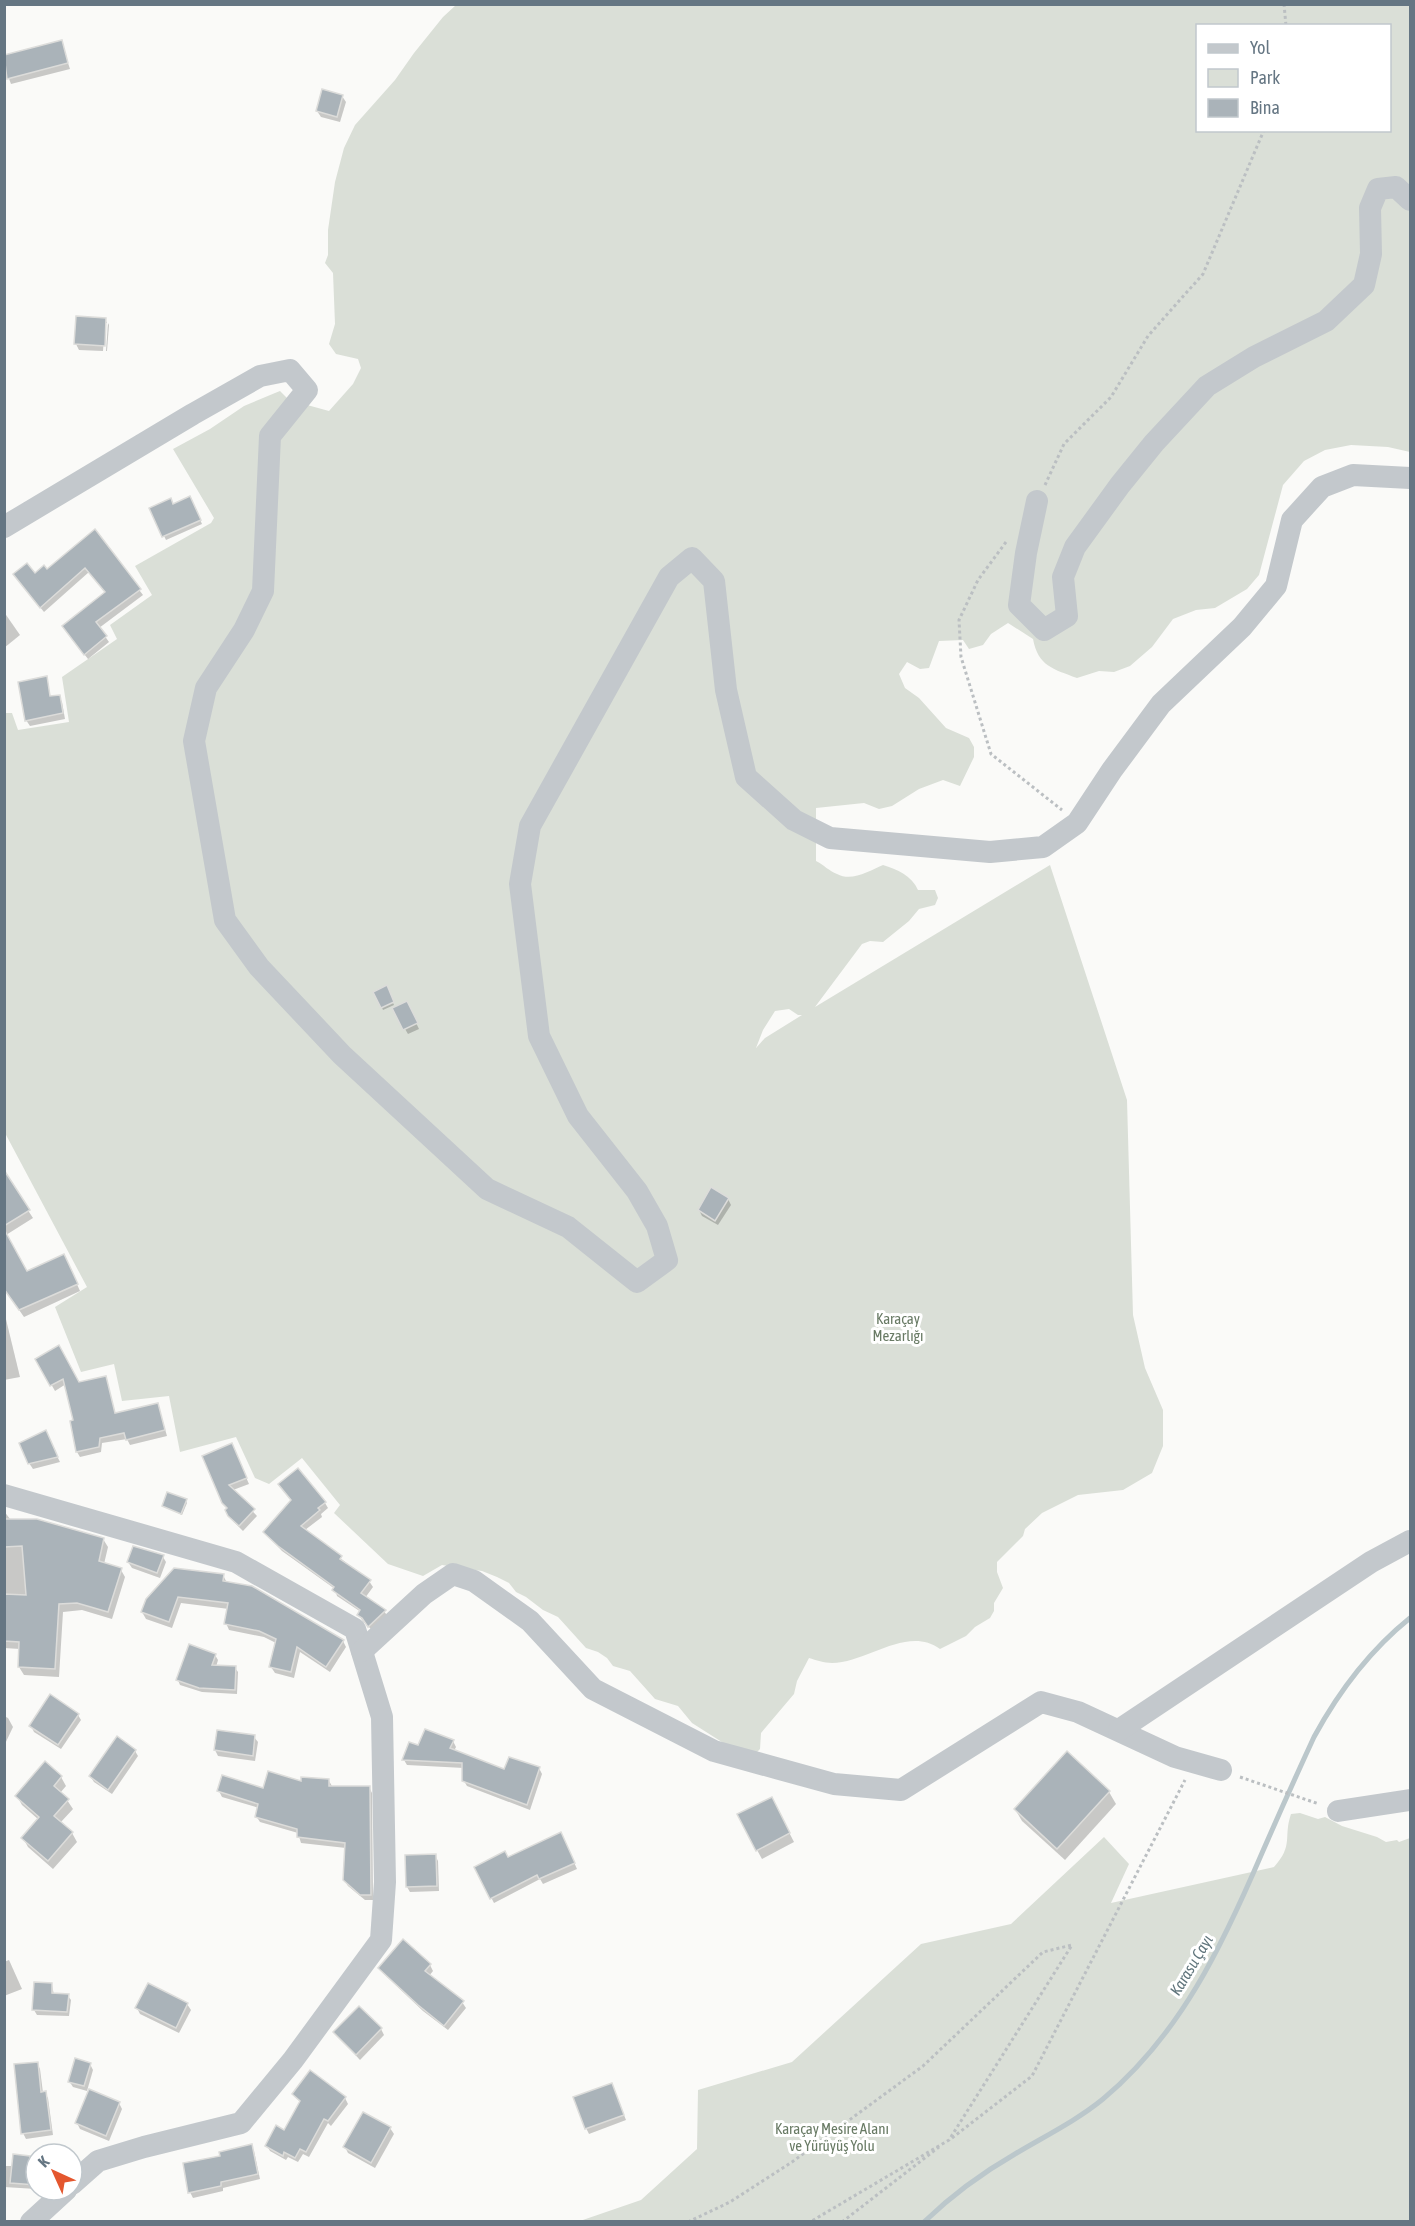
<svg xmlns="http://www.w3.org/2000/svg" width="1415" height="2226" viewBox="0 0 1415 2226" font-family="'Asap Condensed',sans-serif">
  <rect width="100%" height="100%" fill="#fafaf8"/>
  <!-- green -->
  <g fill="#dadfd7" fill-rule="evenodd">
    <path d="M456,5h954v447l-22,-5 -37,-2 -26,5 -21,11 -21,24 -24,90 -12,14 -32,19 -19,2 -23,9 -21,28 -22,19 -16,6 -15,-1 -22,7c-24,-9 -39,-12 -44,-39l-25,-16 -17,11 -8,11 -14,4 -6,-9 -24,1 -10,27 -9,1 -13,-7 -8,12 6,14 14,10 27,30 23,10 5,9v10l-14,29 -17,-6 -24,9 -27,17 -13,3 -15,-6 -48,5v53c8,4 13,10 21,13 15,8 32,-3 46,-9 14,4 29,11 35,25h17l3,8 -3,7 -16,4 -10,12 -26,21 -13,-1 -8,3 -47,63 235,-142 77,235 6,215 12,53 18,42v36l-11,27 -29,17 -45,5 -36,18 -17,16 -2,7 -26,26v10l6,16 -9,15v8l-4,7 -15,9 -9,9 -26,13c-33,-24 -73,14 -108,14 -8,0 -16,-3 -23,-5l-12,23 -3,13 -33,39 -1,16 -6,6 -29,-11 -33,-21 -14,-17 -23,-7 -25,-28 -17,-5 -6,-8 -9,-6 -12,-4 -28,-31 -15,-7 -17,-13 -10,-5 -7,-9 -12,-6 -15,-6 -40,-6 -19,11 -35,-12 -54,-51 6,-8 -38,-47 -33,26 -14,-6 -19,-41 -56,15 -11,-56 -47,5 -8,-37 -33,8 -26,-65 32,-20 -82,-154 -1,-420h8l6,17 51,-8 -7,-45 55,-38 -7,-14 42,-30 -17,-29 76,-43 3,-5 -41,-69 37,-20 34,-23 31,-13 5,-2 9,9 40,11 24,-27 8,-16 -3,-9 -22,-5 -7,-10 6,-20 -2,-51 -8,-10 3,-8v-25l7,-48 9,-34 11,-23 40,-45 19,-27 29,-36zM1198,26h192v104h-192zM789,1009l9,6h4l-37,23 -9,10 7,-18 12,-19z"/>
    <path d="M1300,1813l18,6 7,-2 17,9 35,11 9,5 11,-2 2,2 11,-4v383l-833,1 64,-22 56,-51 1,-59 94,-28 129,-118 90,-20 93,-87 25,27 -18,39 163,-36c20,-22 9,-30 17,-53z"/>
  </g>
  <!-- shadow -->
  <g fill="#0003">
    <polygon points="61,42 70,69 11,84 4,65 4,57"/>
    <polygon points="342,96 346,102 340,122 321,117 317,111"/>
    <polygon points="105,319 107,323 105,323 103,351 79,350 76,344"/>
    <polygon points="108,323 109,325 107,351 106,351"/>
    <polygon points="192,502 202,524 166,540 151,509"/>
    <polygon points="94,531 143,595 99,628 109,642 88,659 67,632 106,593 89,572 44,612 18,580 46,571"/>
    <polygon points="4,612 20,635 4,648"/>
    <polygon points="46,678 51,698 59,696 62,702 65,719 30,726 26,720"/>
    <polygon points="386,987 394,1005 383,1010 375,992"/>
    <polygon points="409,1008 419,1029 408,1034 405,1029"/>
    <polygon points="4,1174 33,1218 6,1235 27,1273 68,1264 80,1291 24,1317 4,1288"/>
    <polygon points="728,1199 731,1205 718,1225 702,1216 699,1210"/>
    <polygon points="4,1311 20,1377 4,1380"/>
    <polygon points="37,1359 79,1384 105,1378 116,1415 158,1405 167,1436 130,1445 127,1439 102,1443 101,1452 80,1457 77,1452 74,1422 66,1384 55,1391"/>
    <polygon points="4,1418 6,1458 4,1458"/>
    <polygon points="48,1438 60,1462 33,1469 29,1463"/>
    <polygon points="234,1450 249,1484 233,1490 257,1516 243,1531 233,1521 224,1502"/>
    <polygon points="186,1501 187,1503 182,1515 163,1506"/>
    <polygon points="325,1503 328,1508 321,1514 322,1517 305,1530 369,1581 373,1587 365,1598 384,1611 388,1617 373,1631 362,1620 359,1615 361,1612 337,1596 335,1589 282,1551 264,1532"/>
    <polygon points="4,1511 10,1519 103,1539 108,1547 104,1564 121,1570 125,1577 112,1619 82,1610 63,1612 59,1677 24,1675 19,1667 20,1649 4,1648"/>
    <polygon points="163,1557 166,1562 160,1578 132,1568 128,1562"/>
    <polygon points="223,1575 227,1583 343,1641 346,1647 330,1672 300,1652 294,1678 275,1673 271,1667 276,1643 264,1637 229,1630 226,1623 229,1609 181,1603 172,1628 146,1619 142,1612"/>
    <polygon points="215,1655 218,1660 216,1667 235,1668 238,1672 237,1694 202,1692 180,1685 178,1680"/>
    <polygon points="78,1715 81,1720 61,1749 34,1732 31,1726"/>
    <polygon points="4,1716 8,1718 13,1727 4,1746"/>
    <polygon points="254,1737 258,1742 255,1761 218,1756 215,1750"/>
    <polygon points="453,1741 456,1747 454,1751 505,1771 539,1768 542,1774 530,1810 467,1786 464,1781 464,1768 407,1765 404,1760 419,1747"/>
    <polygon points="135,1751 138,1756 112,1794 94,1782 90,1776"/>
    <polygon points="1067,1753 1109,1792 1116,1804 1065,1860 1022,1821 1015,1809"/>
    <polygon points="45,1763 61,1777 66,1786 60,1793 67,1800 73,1809 60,1823 72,1833 77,1842 53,1869 28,1847 23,1838 39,1820 22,1805 17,1796"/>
    <polygon points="329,1781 332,1786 369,1787 372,1793 373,1900 365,1900 348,1886 344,1880 346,1848 301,1843 298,1833 260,1822 256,1816 259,1808 222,1797 219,1791 264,1789"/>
    <polygon points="776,1807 794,1842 762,1859 757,1850"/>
    <polygon points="564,1840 577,1869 543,1884 540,1879 494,1903 476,1868"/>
    <polygon points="435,1855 438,1861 439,1891 410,1892 407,1887"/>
    <polygon points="403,1941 430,1965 433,1971 429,1976 462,2002 466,2008 448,2030 423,2011 383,1973 380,1968"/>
    <polygon points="9,1960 22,1989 4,1996 4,1962"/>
    <polygon points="52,1985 54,1995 68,1996 71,2000 69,2016 37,2015 34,2010"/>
    <polygon points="187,2004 191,2010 179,2033 140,2014 137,2008"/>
    <polygon points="381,2029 384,2035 360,2060 335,2033"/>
    <polygon points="37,2063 40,2069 43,2093 45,2093 48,2098 53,2135 26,2139 23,2133"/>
    <polygon points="90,2064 93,2070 87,2091 73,2087 69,2081"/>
    <polygon points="612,2085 626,2120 589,2134 586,2128"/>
    <polygon points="293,2094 345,2098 348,2104 331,2126 328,2123 309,2157 303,2154 298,2162 288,2157 286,2160 270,2151 267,2146 284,2132 301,2103"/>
    <polygon points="119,2103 122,2109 109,2141 80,2129 77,2123"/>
    <polygon points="364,2114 390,2128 394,2134 375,2168 348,2153 345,2147"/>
    <polygon points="251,2146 254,2151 260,2179 223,2188 223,2191 193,2198 190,2192 221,2157"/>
    <polygon points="29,2158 32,2163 31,2172 36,2172 36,2189 4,2187 4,2166 13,2166"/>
  </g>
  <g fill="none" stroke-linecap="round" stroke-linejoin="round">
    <!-- stream -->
    <path stroke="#bbc7cb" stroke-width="5" d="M924,2222c28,-27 58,-49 91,-68 30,-18 61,-33 88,-55 78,-65 120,-155 159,-246 17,-39 34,-77 52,-116 25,-46 55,-86 96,-119"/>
  </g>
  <!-- building -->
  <g fill="#aab3b9" stroke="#dcdcda" stroke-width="1.5">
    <polygon points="62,40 68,63 7,79 4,55"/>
    <polygon points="322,89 343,95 337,117 316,111"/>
    <polygon points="76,316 106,318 105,346 74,344"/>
    <polygon points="190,496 201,520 162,537 149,508 171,498 173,504"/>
    <polygon points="95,529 141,589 96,622 107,636 84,655 62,626 105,592 85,568 40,608 13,574 27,563 35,573 44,565 47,569"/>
    <polygon points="47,676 50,696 60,695 63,713 25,721 18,682"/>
    <polygon points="387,985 394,1002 381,1008 373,992"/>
    <polygon points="407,1001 418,1023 403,1030 392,1008"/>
    <polygon points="4,1170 30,1210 4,1226"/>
    <polygon points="711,1187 729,1198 715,1221 698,1210"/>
    <polygon points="4,1229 27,1271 64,1254 78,1284 19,1310 4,1289"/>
    <polygon points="59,1345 79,1382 106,1376 115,1413 158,1403 165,1430 126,1440 124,1433 100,1438 99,1447 76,1452 70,1421 73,1420 63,1379 50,1386 35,1359"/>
    <polygon points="46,1430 58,1457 28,1464 19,1443"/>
    <polygon points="232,1443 247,1478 229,1485 255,1509 239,1526 228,1516 225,1510 227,1508 222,1503 202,1456"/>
    <polygon points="298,1468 326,1502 318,1508 320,1510 301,1526 342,1556 340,1559 371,1580 361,1593 386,1610 368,1627 362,1618 357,1615 360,1610 332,1590 334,1587 278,1546 263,1532 291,1500 278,1484"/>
    <polygon points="167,1492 187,1499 181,1514 162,1506"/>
    <polygon points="4,1519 37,1519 104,1538 99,1561 122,1568 108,1612 77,1603 59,1604 55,1669 18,1667 19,1642 4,1641 4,1594 26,1595 22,1546 4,1547"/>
    <polygon points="133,1546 164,1555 157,1573 127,1562"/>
    <polygon points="174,1568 224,1574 223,1581 252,1586 344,1640 326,1667 297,1647 291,1672 269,1667 276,1639 259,1631 224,1624 228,1603 178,1597 169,1622 141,1612 146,1599"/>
    <polygon points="189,1644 216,1654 212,1665 236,1666 235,1690 199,1688 176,1680"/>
    <polygon points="50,1694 79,1714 58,1745 29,1726"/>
    <polygon points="425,1729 454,1740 450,1748 504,1769 509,1757 540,1767 527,1805 462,1781 462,1763 402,1760 409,1742 418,1745"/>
    <polygon points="217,1730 255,1735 253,1756 214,1750"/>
    <polygon points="117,1736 136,1750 108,1790 89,1776"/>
    <polygon points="1067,1751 1110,1791 1057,1849 1014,1809"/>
    <polygon points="45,1761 62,1776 54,1786 69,1799 54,1816 73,1832 48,1861 21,1838 39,1817 15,1796"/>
    <polygon points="268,1771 301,1781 301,1777 329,1779 329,1786 370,1786 371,1895 360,1895 343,1880 345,1843 297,1837 297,1829 255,1817 258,1804 217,1791 222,1775 263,1788"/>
    <polygon points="772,1797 790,1833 756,1851 737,1814"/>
    <polygon points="561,1832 575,1863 539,1879 537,1875 490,1899 474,1867 505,1851 508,1857"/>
    <polygon points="436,1854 437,1886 406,1887 405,1855"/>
    <polygon points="403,1939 431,1964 425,1971 464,2001 444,2026 418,2005 378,1968"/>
    <polygon points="34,1982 52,1983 52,1993 69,1994 67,2012 32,2010"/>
    <polygon points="148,1983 188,2003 176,2028 135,2008"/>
    <polygon points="359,2006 382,2028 356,2055 333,2032"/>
    <polygon points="75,2058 91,2063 84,2086 68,2082"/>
    <polygon points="38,2062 41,2092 46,2091 51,2130 21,2134 14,2064"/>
    <polygon points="310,2070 346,2097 328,2121 324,2119 306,2152 300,2149 295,2158 284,2152 283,2156 265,2146 276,2125 284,2130 300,2101 292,2094"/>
    <polygon points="612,2083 624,2115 585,2129 573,2097"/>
    <polygon points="89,2089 120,2102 106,2136 75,2123"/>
    <polygon points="363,2112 391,2127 371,2163 343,2147"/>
    <polygon points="252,2144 258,2174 221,2182 221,2186 188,2193 183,2163 220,2156 219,2152"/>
    <polygon points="13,2154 30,2156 28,2171 36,2171 36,2185 10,2183"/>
  </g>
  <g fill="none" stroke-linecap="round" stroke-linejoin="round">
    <!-- path -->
    <g stroke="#bbbfc2" stroke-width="3" stroke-dasharray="3 3" stroke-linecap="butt">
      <polyline points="1284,4 1286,26"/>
      <polyline points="1045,485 1064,444 1111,397 1148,336 1203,274 1264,130"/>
      <polyline points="1006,542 978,580 959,620 961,657 991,754 1062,810"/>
      <polyline points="1240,1777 1319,1804"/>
      <polyline points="952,2138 1032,2076 1185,1780"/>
      <polyline points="688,2222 730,2202 792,2162 923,2066 1043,1952 1072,1945 949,2140 810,2222"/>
      <polyline points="842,2222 939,2147"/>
    </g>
    <!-- minor -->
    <g stroke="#c3c8cc" stroke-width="22">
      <polyline points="1037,501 1026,553 1019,605 1044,630 1067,616 1063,577 1075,547 1120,485 1154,443 1207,386 1254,357 1326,321 1364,285 1371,254 1370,208 1378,189 1396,187 1410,200"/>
      <polyline points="4,527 193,414 260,376 290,370 307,390 270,436 263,591 244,630 206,688 194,741 225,920 259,967 342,1055 487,1189 568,1227 637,1282 667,1260 657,1226 637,1191 578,1116 539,1036 520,884 530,826 669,577 692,558 714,581 726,690 746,777 794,820 830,838 990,852 1043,847 1077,823 1112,770 1161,704 1242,627 1276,586 1292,520 1322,487 1353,475 1410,478"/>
      <polyline points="4,1495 236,1562 355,1629 382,1717 385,1882 381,1940 293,2060 241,2123 144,2147 98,2161 72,2184"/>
      <polyline points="362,1651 424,1594 453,1574 474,1581 530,1621 593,1689 714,1751 834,1784 901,1790 1041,1702 1078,1712 1175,1757 1221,1770"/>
      <polyline points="1119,1730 1371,1562 1410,1541"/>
      <polyline points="1338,1811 1410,1800"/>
      <polyline points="31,2222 66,2190"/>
    </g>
  </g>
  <g text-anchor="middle" stroke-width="6" stroke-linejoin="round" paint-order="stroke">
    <!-- park labels -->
    <g font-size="15" fill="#687a64" stroke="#fff">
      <text x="898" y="1324">Karaçay<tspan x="898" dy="17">Mezarlığı</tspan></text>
      <text x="832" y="2134">Karaçay Mesire Alanı<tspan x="832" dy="17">ve Yürüyüş Yolu</tspan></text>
    </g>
    <!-- water labels -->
    <g font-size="16" font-style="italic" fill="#60757c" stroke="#fff">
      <text transform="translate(1191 1965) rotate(-59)" y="6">Karasu Çayı</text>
    </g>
  </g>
  <!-- border -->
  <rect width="1415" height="2226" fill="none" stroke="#657683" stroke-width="12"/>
  <!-- legend -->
  <rect x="1196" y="24" width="195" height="108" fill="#ffffff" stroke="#c1c8cd" stroke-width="1.5"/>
  <rect x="1208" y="44" width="30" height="9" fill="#c3c8cc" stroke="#c1c8cd" stroke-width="1.5"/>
  <text x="1250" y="54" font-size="18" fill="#657683">Yol</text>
  <rect x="1208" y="69" width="30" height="18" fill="#dadfd7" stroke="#c1c8cd" stroke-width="1.5"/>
  <text x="1250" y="84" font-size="18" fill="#657683">Park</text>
  <rect x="1208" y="99" width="30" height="18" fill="#aab3b9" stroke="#c1c8cd" stroke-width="1.5"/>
  <text x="1250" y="114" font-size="18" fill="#657683">Bina</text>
  <!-- north arrow -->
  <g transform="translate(54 2172) rotate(315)"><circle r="28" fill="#ffffff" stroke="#c1c8cd" stroke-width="1.5"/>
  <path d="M0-4.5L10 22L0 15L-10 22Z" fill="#e4572e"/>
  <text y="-9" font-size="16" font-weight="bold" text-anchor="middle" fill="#657683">K</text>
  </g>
</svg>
